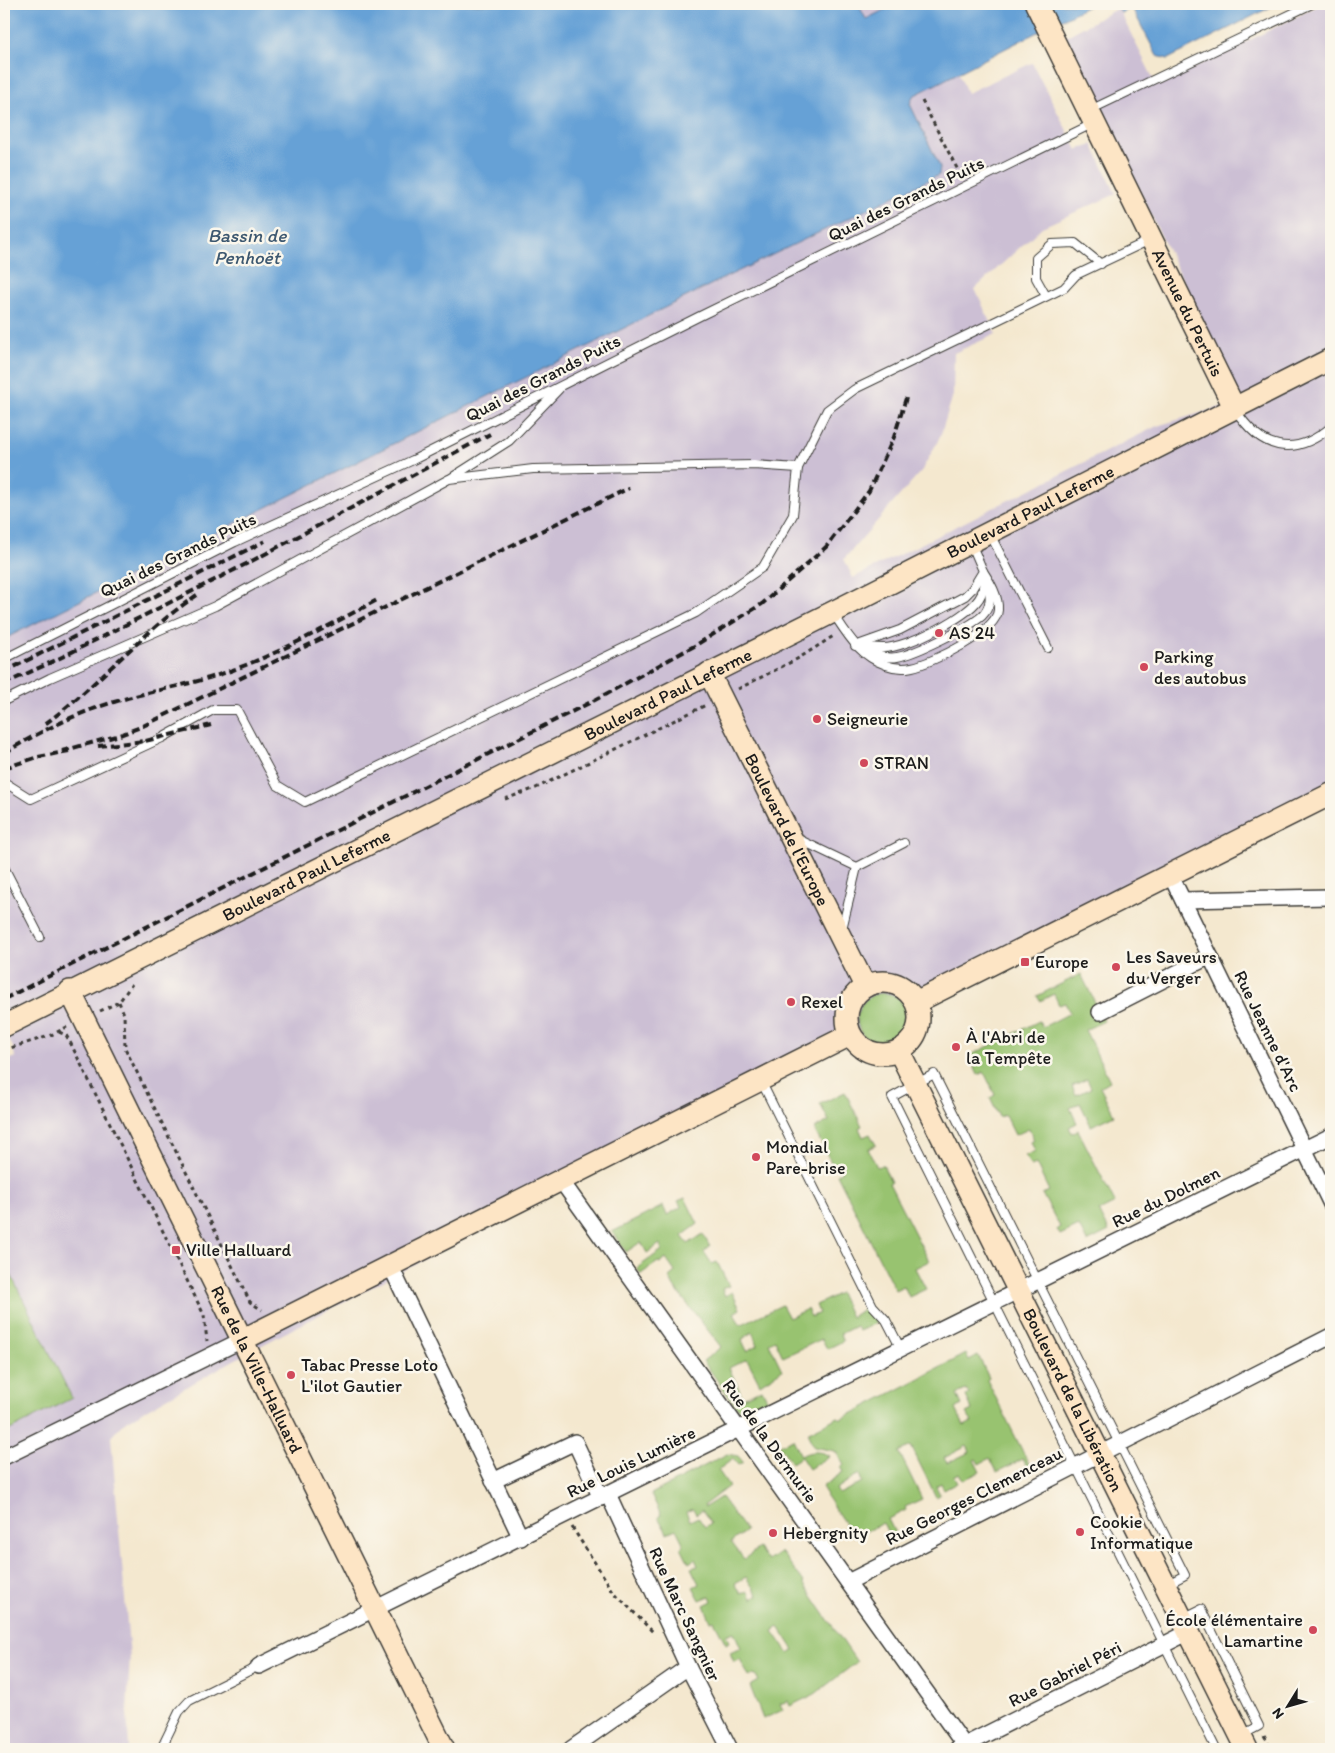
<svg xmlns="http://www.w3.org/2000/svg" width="1335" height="1753" viewBox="0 0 1335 1753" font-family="Itim,sans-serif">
  <rect width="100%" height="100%" fill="#fbf7ec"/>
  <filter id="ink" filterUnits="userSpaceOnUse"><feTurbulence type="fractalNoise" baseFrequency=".02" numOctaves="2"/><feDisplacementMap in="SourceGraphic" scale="10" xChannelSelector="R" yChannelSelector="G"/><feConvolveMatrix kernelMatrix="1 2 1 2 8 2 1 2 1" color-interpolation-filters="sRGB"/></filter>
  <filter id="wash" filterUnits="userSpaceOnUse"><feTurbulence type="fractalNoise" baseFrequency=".0096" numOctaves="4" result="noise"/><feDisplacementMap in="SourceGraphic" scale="20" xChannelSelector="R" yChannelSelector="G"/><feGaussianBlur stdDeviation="1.12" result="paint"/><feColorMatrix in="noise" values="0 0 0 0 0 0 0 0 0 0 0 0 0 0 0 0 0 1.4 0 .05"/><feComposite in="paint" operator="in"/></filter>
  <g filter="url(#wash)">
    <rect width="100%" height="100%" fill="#f4e8cf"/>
    <!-- industrial -->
    <polygon fill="#ccbfd4" points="4,4 1021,4 1035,32 958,72 967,93 1032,63 1077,150 1092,144 1116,194 1042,227 975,289 996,334 954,353 953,395 940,437 922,470 844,559 853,578 1157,426 1241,401 1065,37 1118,8 1157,86 1322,4 1331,4 1331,787 1168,865 234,1360 123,1423 111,1437 130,1657 127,1712 129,1749 4,1749 4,1063 15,1057 13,1047 4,1030"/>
    <!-- green -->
    <g fill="#98c370" stroke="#5a7046" fill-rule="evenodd">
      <path d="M1081,974l23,47 -19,9 25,51 -10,6 14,28 -23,11 -11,-23 -10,5 7,15 -8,4 3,6 6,-3 37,73 -16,8 10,20 -22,11 -8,-16 -19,9 -3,-6 3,-2 -18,-33 7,-3 -13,-27 -5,2 -6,-10 10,-5 -4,-9 3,-2 -5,-11 -14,6 -10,-20 -6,2 -9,-19 5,-3 -11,-23 -6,3 -9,-19 70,-35 4,6 27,-14 -5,-10 -6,2 -5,-11 -14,7 -3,-5zM1087,1079l4,9 -15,7 -4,-9z"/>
      <circle cx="883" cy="1019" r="26"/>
      <polygon points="845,1092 862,1126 859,1128 863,1137 870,1134 876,1145 868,1149 877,1167 883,1165 891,1182 889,1183 929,1261 915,1268 926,1289 909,1297 904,1286 895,1290 837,1174 842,1172 837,1164 833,1166 814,1129 829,1121 820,1104"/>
      <path d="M685,1198l13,26 -16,12 6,8 15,-10 7,13 -6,5 8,12 5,-2 12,24 -7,3 3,7 7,-4 8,17 -6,4 6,12 42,-20 7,13 18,-9 4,8 8,-4 -3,-8 24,-12 11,24 14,-9 13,14 -19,9 -3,-5 -16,8 3,7 -16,8 -5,-10 -39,18 -8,-17 -6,3 13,27 -22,14 -13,-25 -18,9 14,30 19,-9 6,12 -21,10 -9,-2 -35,-48 18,-14 -47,-60 -5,-10 6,-5 -9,-13 -6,4 -2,-1 -17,12 -4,-6 25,-18 -2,-6 -13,9 -6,-11 -15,10 -14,-20 51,-26 4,9 14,-8 -3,-6zM752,1332l6,13 -11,6 -5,-11z"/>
      <polygon points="7,1267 72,1398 4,1433 4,1269"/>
      <path d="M966,1354l3,6 9,-5 11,23 -2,2 46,92 -3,1 -7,-14 -26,13 -7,-14 -11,6 -3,-5 -2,1 6,12 -17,8 -4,-7 -6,3 4,7 -13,7 -3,-7 -5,3 4,9 -4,2 -25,-51 -12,6 23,47 -17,8 1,3 -18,9 10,20 -6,2 -9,-18 -29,14 -28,-41 1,-1 -5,-8 21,-15 -3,-5 4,-3 -9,-13 -21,-4 -7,-14 31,-16 2,2 17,-8zM966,1390l3,4 -3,2 6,14 -6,3 6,9 -8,4 -8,-17 6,-4 -5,-11zM967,1446l3,6 -23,11 -3,-5zM859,1474l3,8 -23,12 -3,-5z"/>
      <path d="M793,1439l8,17c8,-5 19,-6 28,0l-20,13 -8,-12 -9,6 -13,-18z"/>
      <path d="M727,1454l11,2 5,6 -5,3 -5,-6 -15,11 11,16 -25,19 1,2 16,-10 25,34 -15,11 13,17 15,-11 9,13 13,-9 23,30 -1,1 54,79 -42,32 -25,12 -2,-5 -8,3 3,6 -20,9 -13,-33 9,-5 -4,-7 -6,3 -9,-18 -6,3 -4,-9 11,-5 -7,-16 -8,3 3,7 -3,2 -12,-23 -3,1 -7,-17 8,-4 -2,-5 -10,4 -7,-13 6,-3 -8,-16 7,-2 -3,-7 -6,4 -8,-16 3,-2 -8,-16 -9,4 -9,-16 3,-2 -10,-21zM693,1509l3,5 6,-4 9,13 -6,4 -7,-10 -8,4 -4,-9zM746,1577l12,18 -5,4 -6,-8 -6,3 -6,-11zM779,1627l15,23 -5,4 -16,-23z"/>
    </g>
    <!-- water -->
    <g fill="#66a1d6" stroke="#415e79">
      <polygon points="4,4 858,4 866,19 896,4 1092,4 913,96 910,104 940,167 939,175 720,280 4,639"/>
      <polygon points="1115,4 1277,4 1168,59 1157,56 1132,8 1121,13"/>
    </g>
  </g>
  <g filter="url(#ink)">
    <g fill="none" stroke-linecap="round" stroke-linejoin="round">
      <defs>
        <g id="lane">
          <polyline points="1090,110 1312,4"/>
          <polyline points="1046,296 1036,278 1036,258 1052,244 1075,243 1101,264"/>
          <path d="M1235,409c25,40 58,50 96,18"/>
          <polyline points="451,478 509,441 559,389"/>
          <polyline points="990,534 1048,648"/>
          <path d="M833,613c14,21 26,43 53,52 8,3 17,4 26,2 20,-4 85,-35 86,-57 1,-14 -8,-28 -15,-39"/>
          <polyline points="855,646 900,630 965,596 972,589 983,571 971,543"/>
          <path d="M860,646c7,1 16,2 23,2 23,0 89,-32 98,-53 3,-7 3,-15 2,-23"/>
          <path d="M870,653c9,3 19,6 27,4 18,-3 71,-29 85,-41 8,-8 9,-19 6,-29"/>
          <polyline points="4,659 235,542 413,460 700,316 1092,124"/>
          <polyline points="4,701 50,678 215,606 449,479 533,469 754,465 798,468"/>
          <polyline points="4,782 31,799 162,738 213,710 237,710 277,785 305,802 696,613 763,567 793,515 798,468 827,410 855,389 1064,288 1076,275 1150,240"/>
          <polyline points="796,838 857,867 842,929"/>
          <polyline points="4,867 40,937"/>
          <polyline points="857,867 904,843"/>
          <polyline points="761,1081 873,1306 886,1320 901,1349"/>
          <polyline points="1166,1585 1185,1575 934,1074 892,1097 1216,1749"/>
          <polyline points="1183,1618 1201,1609 1259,1726 1242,1735"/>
          <polyline points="161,1749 179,1712 189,1701 259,1666"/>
        </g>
        <g id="street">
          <polyline points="1170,874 1331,1204"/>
          <polyline points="1183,900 1331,897"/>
          <polyline points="1100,1012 1210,956"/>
          <polyline points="560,1179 967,1749"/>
          <polyline points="390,1265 521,1538"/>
          <polyline points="4,1457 242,1340"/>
          <polyline points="493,1481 575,1442 601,1498"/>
          <polyline points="608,1494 688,1667 730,1749"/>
          <polyline points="848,1582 1331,1336"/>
          <polyline points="259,1666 1331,1136"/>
          <polyline points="571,1749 688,1667"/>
          <polyline points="957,1749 1189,1632"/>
        </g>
        <g id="secondary">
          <path id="s1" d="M1036,4l198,403"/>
          <path id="s2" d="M709,673l156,313"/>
          <circle cx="883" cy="1018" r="36"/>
          <path id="s3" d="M70,991l374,758"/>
          <polyline points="916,1002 1331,794"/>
          <path id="s4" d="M4,1026l841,-420 486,-247"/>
          <path id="s5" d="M899,1051l348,698"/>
          <polyline points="242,1340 850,1035"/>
        </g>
      </defs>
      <!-- lane casing -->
      <use href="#lane" stroke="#3c3b37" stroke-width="10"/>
      <!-- street casing -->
      <use href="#street" stroke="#3c3b37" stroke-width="18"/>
      <!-- secondary casing -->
      <use href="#secondary" stroke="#3c3b37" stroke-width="24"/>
      <!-- path -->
      <g stroke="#3c3b37" stroke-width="3" stroke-dasharray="4 4" stroke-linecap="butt">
        <polyline points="922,101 961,176"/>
        <polyline points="738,689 799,658 835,635"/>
        <polyline points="505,799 536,788 706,705"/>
        <polyline points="119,1002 124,1014 125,1048 250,1302 262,1310"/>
        <polyline points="100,1011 119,1002 132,984"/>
        <polyline points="59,1032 66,1035 71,1044 204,1315 207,1341"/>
        <polyline points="4,1050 49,1036 67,1027"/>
        <polyline points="572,1527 613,1591 653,1632"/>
        <polyline points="1264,1736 1271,1749"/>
      </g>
      <!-- lane -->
      <use href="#lane" stroke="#fff" stroke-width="8"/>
      <!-- street -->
      <use href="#street" stroke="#fff" stroke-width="15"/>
      <!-- secondary -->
      <use href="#secondary" stroke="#fde5c5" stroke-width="21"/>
      <!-- rail -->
      <g stroke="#1c1c1c" stroke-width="4" stroke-dasharray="8 4" stroke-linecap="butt">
        <polyline points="4,672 265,541"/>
        <polyline points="4,684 56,660 250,562 490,434"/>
        <path d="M45,724c54,-40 97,-92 152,-129"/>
        <polyline points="98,746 145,741 211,725"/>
        <polyline points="62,751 120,735 143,726 629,488"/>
        <path d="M4,753c36,-21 70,-39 110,-51 35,-11 72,-16 107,-28 55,-18 107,-48 158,-75"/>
        <polyline points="4,768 38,757 69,751"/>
        <polyline points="4,999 595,700 696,645 762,604 826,547 869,491 894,437 906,398"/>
      </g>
    </g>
  </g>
  <!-- markers -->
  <g fill="#d1495b" stroke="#fbf7ec" stroke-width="2">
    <circle cx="939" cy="633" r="5"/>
    <circle cx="1144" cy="667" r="5"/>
    <circle cx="817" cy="719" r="5"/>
    <circle cx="864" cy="763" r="5"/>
    <rect x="1020" y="957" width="10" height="10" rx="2.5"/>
    <circle cx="1116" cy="967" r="5"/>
    <circle cx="791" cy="1002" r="5"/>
    <circle cx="956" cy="1047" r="5"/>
    <circle cx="756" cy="1157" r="5"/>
    <rect x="171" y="1245" width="10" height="10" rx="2.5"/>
    <circle cx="291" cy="1375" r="5"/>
    <circle cx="1080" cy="1532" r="5"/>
    <circle cx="773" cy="1533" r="5"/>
    <circle cx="1313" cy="1630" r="5"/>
  </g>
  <g text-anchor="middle" stroke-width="5" stroke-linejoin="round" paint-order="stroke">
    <!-- street labels -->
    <g font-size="18" fill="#1c1c1c" stroke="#fbf7ec">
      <text transform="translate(906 199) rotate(-26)" y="6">Quai des Grands Puits</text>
      <text dy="6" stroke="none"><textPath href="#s1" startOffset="344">Avenue du Pertuis</textPath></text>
      <text transform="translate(543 378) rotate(-27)" y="6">Quai des Grands Puits</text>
      <text dy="6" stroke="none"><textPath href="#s4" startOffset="1148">Boulevard Paul Leferme</textPath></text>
      <text transform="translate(178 555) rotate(-26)" y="6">Quai des Grands Puits</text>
      <text dy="6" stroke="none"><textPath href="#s4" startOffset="742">Boulevard Paul Leferme</textPath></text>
      <text dy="6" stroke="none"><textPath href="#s2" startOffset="175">Boulevard de l'Europe</textPath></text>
      <text dy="6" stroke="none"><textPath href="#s4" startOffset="338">Boulevard Paul Leferme</textPath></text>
      <text transform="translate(1268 1031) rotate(64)" y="6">Rue Jeanne d'Arc</text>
      <text transform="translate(1166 1197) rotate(-26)" y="6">Rue du Dolmen</text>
      <text dy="6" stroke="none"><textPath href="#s3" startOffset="422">Rue de la Ville-Halluard</textPath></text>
      <text dy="6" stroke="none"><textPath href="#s5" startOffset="390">Boulevard de la Libération</textPath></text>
      <text transform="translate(770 1441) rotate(54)" y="6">Rue de la Dermurie</text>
      <text transform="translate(631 1462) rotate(-26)" y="6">Rue Louis Lumière</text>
      <text transform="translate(974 1496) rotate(-27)" y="6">Rue Georges Clemenceau</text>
      <text transform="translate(685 1614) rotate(65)" y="6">Rue Marc Sangnier</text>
      <text transform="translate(1065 1674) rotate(-27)" y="6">Rue Gabriel Péri</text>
    </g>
    <!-- poi labels -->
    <g font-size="18" fill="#1c1c1c" stroke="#fbf7ec" text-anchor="start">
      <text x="949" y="639">AS 24</text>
      <text x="1154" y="663">Parking<tspan x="1154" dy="21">des autobus</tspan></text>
      <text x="827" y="725">Seigneurie</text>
      <text x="874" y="769">STRAN</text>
      <text x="1126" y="963">Les Saveurs<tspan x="1126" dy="21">du Verger</tspan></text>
      <text x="1035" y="968">Europe</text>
      <text x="801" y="1008">Rexel</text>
      <text x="966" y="1043">À l'Abri de<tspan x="966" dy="21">la Tempête</tspan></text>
      <text x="766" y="1153">Mondial<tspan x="766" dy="21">Pare-brise</tspan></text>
      <text x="186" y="1256">Ville Halluard</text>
      <text x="301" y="1371">Tabac Presse Loto<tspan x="301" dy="21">L'ilot Gautier</tspan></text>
      <text x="1090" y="1528">Cookie<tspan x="1090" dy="21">Informatique</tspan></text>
      <text x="783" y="1539">Hebergnity</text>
      <text x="1303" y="1626" text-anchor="end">École élémentaire<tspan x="1303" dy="21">Lamartine</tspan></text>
    </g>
    <!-- water labels -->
    <g font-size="19" font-style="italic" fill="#3d5870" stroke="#fbf7ec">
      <text x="247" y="242">Bassin de<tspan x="247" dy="22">Penhoët</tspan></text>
    </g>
  </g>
  <!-- margin -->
  <rect width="1335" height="1753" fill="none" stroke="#fbf7ec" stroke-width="20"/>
  <!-- north arrow -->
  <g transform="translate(1288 1706) rotate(233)" stroke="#fbf7ec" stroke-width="4" paint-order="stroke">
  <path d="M0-4L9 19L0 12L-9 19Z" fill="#1c1c1c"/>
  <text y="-8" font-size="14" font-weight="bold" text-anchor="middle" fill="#1c1c1c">N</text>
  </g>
</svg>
